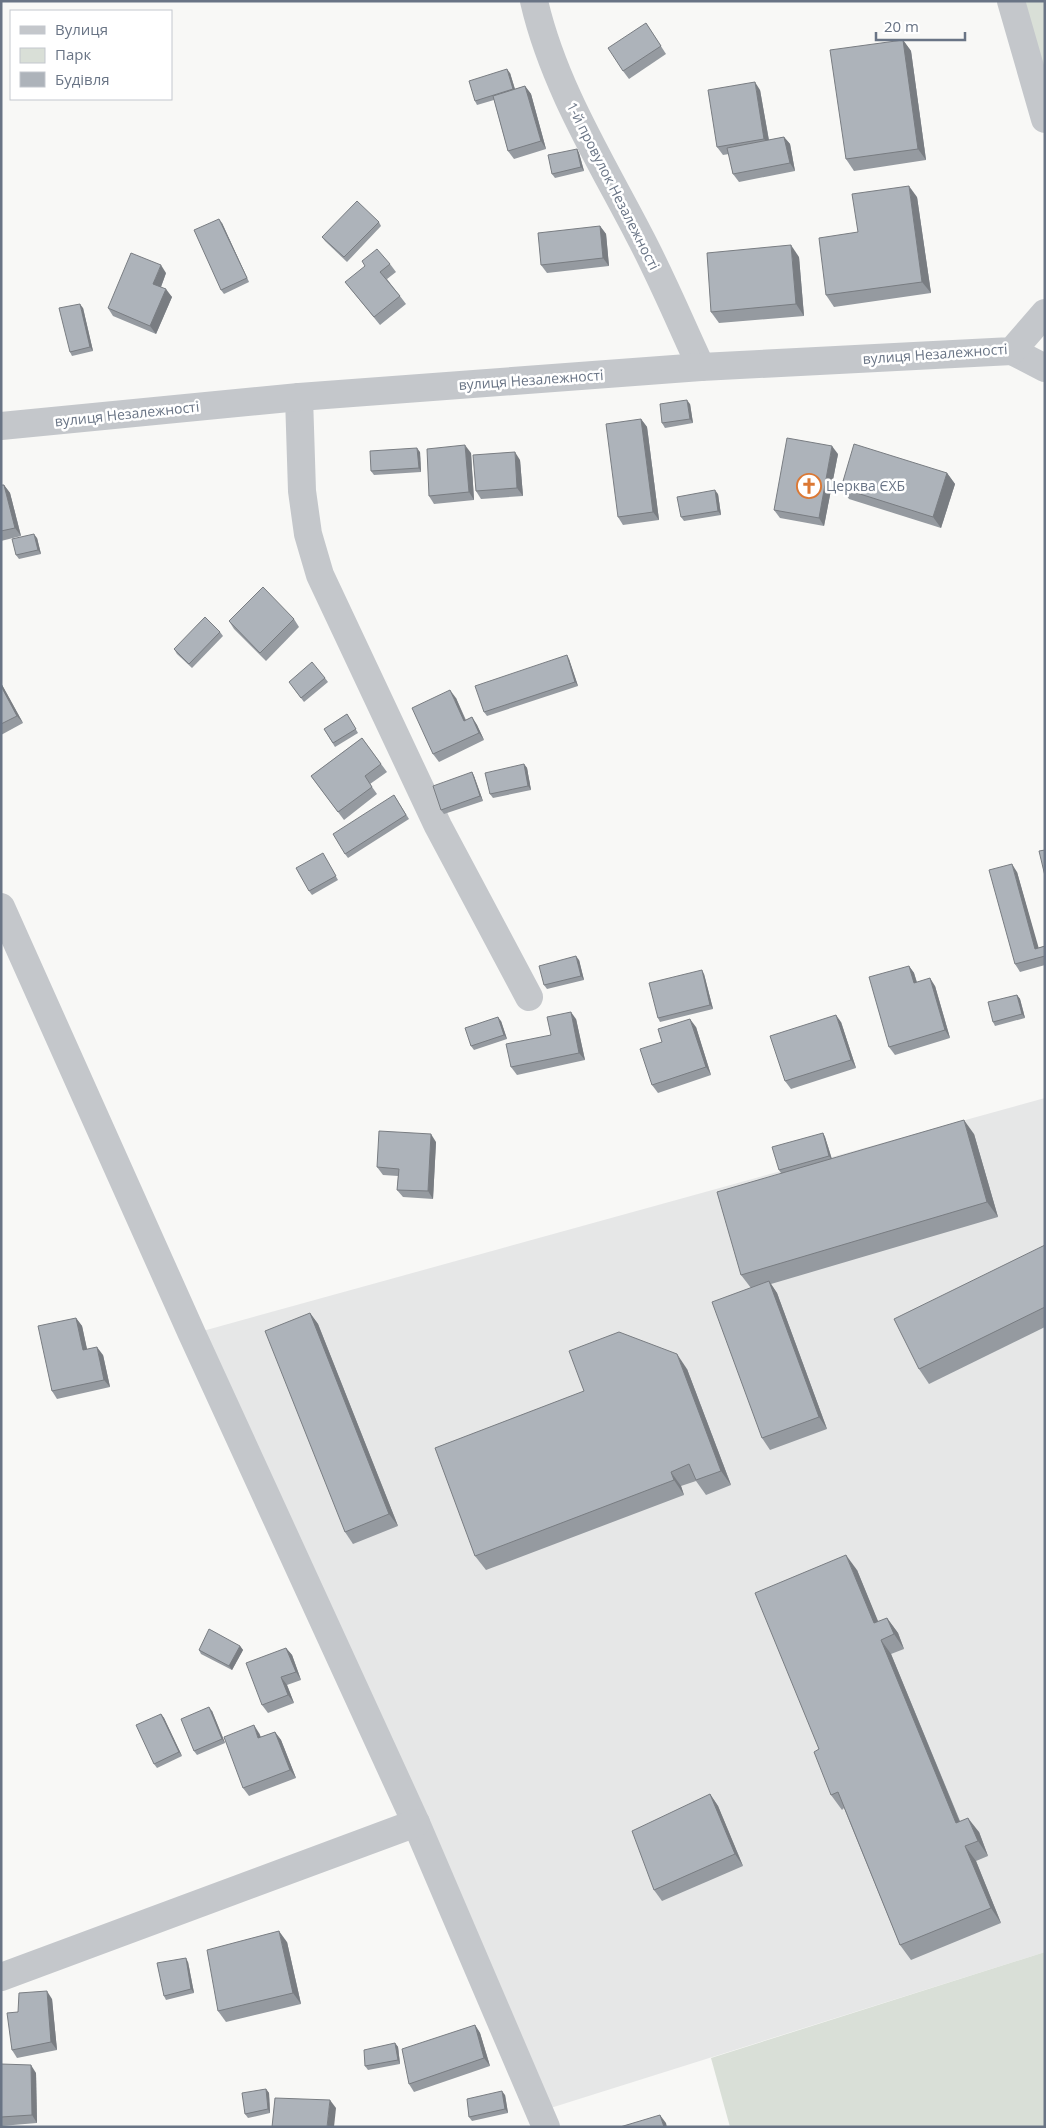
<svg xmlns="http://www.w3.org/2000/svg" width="1046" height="2128" viewBox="0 0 1046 2128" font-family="'Open Sans',sans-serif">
  <rect width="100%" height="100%" fill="#f8f8f6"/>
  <!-- built -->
  <polygon fill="#e6e7e7" points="1045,1098 1045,1952 541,2111 192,1334"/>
  <!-- green -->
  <g fill="#d9dfd7">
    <polygon points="1011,1 1045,1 1045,119"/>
    <polygon points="1045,1952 1045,2127 730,2127 711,2058"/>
  </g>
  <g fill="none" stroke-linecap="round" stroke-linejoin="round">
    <!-- minor -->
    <g stroke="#c4c7cb" stroke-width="28">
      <path d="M534,1c19,83 65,157 104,232 23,43 42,89 63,134"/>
      <polyline points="1012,351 1045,368"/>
      <polyline points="299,397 302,491 308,534 320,575 438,826 529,997"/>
      <polyline points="1,907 192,1334 416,1823 546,2127"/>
      <polyline points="1,1977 416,1823"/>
    </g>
    <!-- tertiary -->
    <g stroke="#c4c7cb" stroke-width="28">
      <polyline points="1011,1 1045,119"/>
      <polyline points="1,426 299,397 701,367 1012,351 1045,313"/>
    </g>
  </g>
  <!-- wall -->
  <g fill="#959aa0">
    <polygon points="646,23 666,54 629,79 623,71"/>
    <polygon points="903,40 911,51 926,160 854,171 846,159"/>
    <polygon points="510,73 515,89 525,86 531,94 546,149 514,159 508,151 494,100 477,105 475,101"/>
    <polygon points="760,90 769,140 784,137 790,144 795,171 739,182 733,174 729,154 723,155 717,147"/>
    <polygon points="577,149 579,153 584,171 555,178 552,174"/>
    <polygon points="917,197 931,293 834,307 826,295 858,232"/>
    <polygon points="379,222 381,226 347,262 325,241 322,237"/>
    <polygon points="222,223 249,282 224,294 221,290"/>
    <polygon points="600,226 606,234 609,266 547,273 541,265"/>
    <polygon points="799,257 804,316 719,323 711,312"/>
    <polygon points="390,264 396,272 387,279 406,304 380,325 345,282"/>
    <polygon points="166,273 161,287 172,297 156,334 113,316 108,308"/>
    <polygon points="83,308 93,351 72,356 70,352"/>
    <polygon points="690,404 693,423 665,428 662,423"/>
    <polygon points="641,419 647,427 659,520 623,525 618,517"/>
    <polygon points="420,452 421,472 374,475 371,471"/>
    <polygon points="471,453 474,500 434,504 429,496"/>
    <polygon points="838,454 824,526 780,518 774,510"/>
    <polygon points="520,460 523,496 481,499 476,491"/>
    <polygon points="947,473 955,484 941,528 849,499 841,488"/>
    <polygon points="1,485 4,485 10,493 21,536 1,541"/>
    <polygon points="718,494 721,515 684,521 681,517"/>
    <polygon points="37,538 41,554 19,559 16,555"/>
    <polygon points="294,619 299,627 266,661 234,629 229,621"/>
    <polygon points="220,632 223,636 192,668 177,654 174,649"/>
    <polygon points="569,659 578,686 487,716 484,712"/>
    <polygon points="325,678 328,682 304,702 292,686"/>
    <polygon points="1,683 23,723 1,735"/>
    <polygon points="456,698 466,720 472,717 477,725 484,740 439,762 433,754"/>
    <polygon points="347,714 358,733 335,747 324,729"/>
    <polygon points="362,738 387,772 370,784 377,794 344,820 311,776"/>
    <polygon points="524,764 527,768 531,790 493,798 490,794"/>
    <polygon points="472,772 474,776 483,801 444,814 441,810"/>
    <polygon points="394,795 409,819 348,858 345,854"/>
    <polygon points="325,857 338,880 312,895 309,891"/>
    <polygon points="1017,872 1038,948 1045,946 1045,965 1020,972 1015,964"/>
    <polygon points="579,960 584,980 547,989 544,985"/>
    <polygon points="909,966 914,973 917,982 935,986 950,1038 895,1055 889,1047"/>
    <polygon points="704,974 713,1009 660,1022 658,1018"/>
    <polygon points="1017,995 1020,999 1025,1018 995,1026 993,1022"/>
    <polygon points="576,1019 585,1060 517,1075 511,1067 551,1035"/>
    <polygon points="501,1021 507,1039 474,1050 471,1046"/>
    <polygon points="841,1022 856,1068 791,1089 785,1081"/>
    <polygon points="696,1027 711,1075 658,1093 652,1085 662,1042"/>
    <polygon points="823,1133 825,1137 832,1159 974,1134 998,1217 771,1284 777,1293 827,1429 770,1450 762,1438 751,1288 741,1275 781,1173 779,1170"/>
    <polygon points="436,1142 433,1199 403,1197 397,1190 398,1176 383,1175 377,1167"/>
    <polygon points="1045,1245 1045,1327 929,1384 919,1369"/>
    <polygon points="310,1313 318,1324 398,1526 353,1544 345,1532"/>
    <polygon points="76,1318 82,1326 87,1350 103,1355 110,1387 57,1399 52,1391"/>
    <polygon points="687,1369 731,1485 706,1495 696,1481 681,1486 684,1495 486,1570 475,1556"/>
    <polygon points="857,1570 878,1622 887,1618 898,1633 904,1649 891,1654 960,1821 979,1832 988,1856 976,1861 1001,1923 911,1960 900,1945 844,1808 842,1810 831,1795 819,1749"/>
    <polygon points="240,1646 243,1650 232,1670 201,1654 199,1650"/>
    <polygon points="286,1648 292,1655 301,1680 287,1685 294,1703 268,1713 262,1705"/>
    <polygon points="212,1711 225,1743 197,1755 194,1751"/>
    <polygon points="161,1714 164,1718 182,1756 157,1768 154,1764"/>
    <polygon points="275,1732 281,1740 296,1778 249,1796 243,1788 259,1733 261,1737"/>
    <polygon points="710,1794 718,1806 743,1866 662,1901 654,1890"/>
    <polygon points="287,1942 301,2004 226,2022 218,2011"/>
    <polygon points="188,1962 194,1993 166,2000 164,1996"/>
    <polygon points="52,1999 57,2050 17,2058 12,2050"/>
    <polygon points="475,2025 480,2033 490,2066 414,2092 409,2084"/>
    <polygon points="395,2043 398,2047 400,2064 368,2070 365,2066"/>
    <polygon points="1,2064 36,2073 37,2123 1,2126"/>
    <polygon points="266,2089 269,2093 270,2113 248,2118 245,2114"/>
    <polygon points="505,2095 508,2113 472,2121 469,2117"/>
  </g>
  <!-- shaded-wall -->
  <g fill="#797d82">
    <polygon points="903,40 911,51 926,160 918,149"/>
    <polygon points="507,69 510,73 516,93 513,89"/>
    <polygon points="755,82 760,90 770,147 764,139"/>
    <polygon points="525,86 531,94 546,149 541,141"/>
    <polygon points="784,137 790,144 795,171 790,163"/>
    <polygon points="577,149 579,153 584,171 581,167"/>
    <polygon points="909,186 917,197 931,293 922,282"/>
    <polygon points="219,219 222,223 249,282 247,278"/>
    <polygon points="600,226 606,234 609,266 603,258"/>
    <polygon points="791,245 799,257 804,316 796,304"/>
    <polygon points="161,265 166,273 159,292 153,284"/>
    <polygon points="166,289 172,297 156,334 150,326"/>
    <polygon points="80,304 83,308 93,351 90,347"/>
    <polygon points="687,400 690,404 693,423 690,419"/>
    <polygon points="641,419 647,427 659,520 653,512"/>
    <polygon points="465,445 471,453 474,500 469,492"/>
    <polygon points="832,446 838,454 824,526 819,518"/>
    <polygon points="417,448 420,452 421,472 419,468"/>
    <polygon points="515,452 520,460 523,496 517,488"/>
    <polygon points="947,473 955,484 941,528 933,517"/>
    <polygon points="4,485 10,493 21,536 15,528"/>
    <polygon points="715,490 718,494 721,515 718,511"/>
    <polygon points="34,534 37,538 41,554 38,550"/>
    <polygon points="567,655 569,659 578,686 575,682"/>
    <polygon points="1,683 23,723 17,716 1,686"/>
    <polygon points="450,690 456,698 469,729 464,721"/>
    <polygon points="472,717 477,725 484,740 479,733"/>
    <polygon points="524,764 527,768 531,790 528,786"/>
    <polygon points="472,772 474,776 483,801 480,796"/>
    <polygon points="1012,864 1017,872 1041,956 1035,949"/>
    <polygon points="576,956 579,960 584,980 581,976"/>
    <polygon points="909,966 914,973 919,991 914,983"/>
    <polygon points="702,970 704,974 713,1009 710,1005"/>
    <polygon points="930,978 935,986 950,1038 945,1030"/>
    <polygon points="1017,995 1020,999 1025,1018 1022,1014"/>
    <polygon points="571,1012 576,1019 585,1060 579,1053"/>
    <polygon points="836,1015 841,1022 856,1068 851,1060"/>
    <polygon points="498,1017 501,1021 507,1039 504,1035"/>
    <polygon points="690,1019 696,1027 711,1075 706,1067"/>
    <polygon points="964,1120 974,1134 998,1217 987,1202"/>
    <polygon points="823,1133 825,1137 832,1160 829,1156"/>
    <polygon points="431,1134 436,1142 433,1199 428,1191"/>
    <polygon points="769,1281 777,1293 827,1429 819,1417"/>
    <polygon points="310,1313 318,1324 398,1526 389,1514"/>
    <polygon points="76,1318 82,1326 89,1358 83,1350"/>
    <polygon points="97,1347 103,1355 110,1387 104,1380"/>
    <polygon points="677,1354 687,1369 731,1485 721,1471"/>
    <polygon points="671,1472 681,1486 684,1495 674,1480"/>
    <polygon points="846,1555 857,1570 885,1638 874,1623"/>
    <polygon points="887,1618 898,1633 904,1649 894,1634"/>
    <polygon points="881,1640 891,1654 966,1837 956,1823"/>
    <polygon points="240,1646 243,1650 232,1670 229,1666"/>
    <polygon points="286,1648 292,1655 301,1680 296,1672"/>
    <polygon points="281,1677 287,1685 294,1703 288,1695"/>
    <polygon points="209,1707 212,1711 225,1743 222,1739"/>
    <polygon points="161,1714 164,1718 182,1756 179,1752"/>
    <polygon points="254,1725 259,1733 264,1746 258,1738"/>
    <polygon points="275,1732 281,1740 296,1778 290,1770"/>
    <polygon points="710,1794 718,1806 743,1866 735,1854"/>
    <polygon points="968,1818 979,1832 988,1856 978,1841"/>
    <polygon points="965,1846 976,1861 1001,1923 991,1908"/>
    <polygon points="279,1931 287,1942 301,2004 293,1993"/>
    <polygon points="186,1958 188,1962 194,1993 191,1989"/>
    <polygon points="47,1991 52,1999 57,2050 51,2042"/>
    <polygon points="475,2025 480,2033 490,2066 484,2058"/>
    <polygon points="395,2043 398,2047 400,2064 398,2060"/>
    <polygon points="31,2065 36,2073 37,2123 32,2115"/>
    <polygon points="266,2089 269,2093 270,2113 268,2109"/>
    <polygon points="502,2091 505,2095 508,2113 505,2109"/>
    <polygon points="330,2100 336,2108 334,2127 327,2127"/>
    <polygon points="660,2115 666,2123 667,2127 664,2127"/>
  </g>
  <!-- building -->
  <g fill="#adb3ba" stroke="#797d82">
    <polygon points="646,23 661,46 623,71 608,48"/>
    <polygon points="903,40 918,149 846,159 830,50"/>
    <polygon points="507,69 513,89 475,101 469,81"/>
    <polygon points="755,82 764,139 717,147 708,90"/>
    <polygon points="525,86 541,141 508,151 493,96"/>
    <polygon points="784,137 790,163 733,174 727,148"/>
    <polygon points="577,149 581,167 552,174 548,155"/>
    <polygon points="909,186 922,282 826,295 819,238 858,232 852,194"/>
    <polygon points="357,201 379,222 344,257 322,237"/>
    <polygon points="219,219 247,278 221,290 194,230"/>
    <polygon points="600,226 603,258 541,265 538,233"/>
    <polygon points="791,245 796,304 711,312 707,253"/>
    <polygon points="377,249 390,264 380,272 400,296 374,317 345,282 365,266 362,261"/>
    <polygon points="131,253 161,265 153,284 166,289 150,326 108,308"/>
    <polygon points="80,304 90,347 70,352 59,308"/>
    <polygon points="687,400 690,419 662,423 660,404"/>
    <polygon points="641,419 653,512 618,517 606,424"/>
    <polygon points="787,438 832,446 819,518 774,510"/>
    <polygon points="854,444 947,473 933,517 841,488"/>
    <polygon points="465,445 469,492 429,496 427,449"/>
    <polygon points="417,448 419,468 371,471 370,451"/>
    <polygon points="515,452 517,488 476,491 473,455"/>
    <polygon points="1,485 4,485 15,528 1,531"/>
    <polygon points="715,490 718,511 681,517 677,497"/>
    <polygon points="34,534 38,550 16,555 12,539"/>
    <polygon points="263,587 294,619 260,653 229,621"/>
    <polygon points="205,617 220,632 189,664 174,649"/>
    <polygon points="567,655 575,682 484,712 475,686"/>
    <polygon points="312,662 325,678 301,698 289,682"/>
    <polygon points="1,686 17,716 1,724"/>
    <polygon points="450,690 464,721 472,717 479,733 433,754 412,708"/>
    <polygon points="347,714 356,729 333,743 324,729"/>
    <polygon points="362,738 381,764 365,776 372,787 338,812 311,776"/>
    <polygon points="524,764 528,786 490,794 485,773"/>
    <polygon points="472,772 480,796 441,810 433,786"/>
    <polygon points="394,795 406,815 345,854 333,834"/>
    <polygon points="1045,850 1045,876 1039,851"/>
    <polygon points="323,853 336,876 309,891 296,868"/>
    <polygon points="1012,864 1035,949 1045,946 1045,956 1015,964 989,870"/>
    <polygon points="576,956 581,976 544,985 539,966"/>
    <polygon points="909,966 914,983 930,978 945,1030 889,1047 869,977"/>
    <polygon points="702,970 710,1005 658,1018 649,983"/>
    <polygon points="1017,995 1022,1014 993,1022 988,1002"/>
    <polygon points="571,1012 579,1053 511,1067 506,1044 551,1035 547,1017"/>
    <polygon points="836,1015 851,1060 785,1081 770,1036"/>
    <polygon points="498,1017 504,1035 471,1046 465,1028"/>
    <polygon points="690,1019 706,1067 652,1085 640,1049 662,1042 658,1029"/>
    <polygon points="964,1120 987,1202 741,1275 717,1192"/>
    <polygon points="379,1131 431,1134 428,1191 397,1190 399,1169 377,1167"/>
    <polygon points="823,1133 829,1156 779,1170 772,1147"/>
    <polygon points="1045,1245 1045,1307 919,1369 894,1319"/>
    <polygon points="769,1281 819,1417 762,1438 712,1302"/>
    <polygon points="310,1313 389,1514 345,1532 265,1331"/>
    <polygon points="76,1318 83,1350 97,1347 104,1380 52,1391 38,1326"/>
    <polygon points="619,1332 677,1354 721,1471 696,1480 689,1464 671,1472 674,1480 475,1556 435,1448 584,1391 569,1351"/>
    <polygon points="846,1555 874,1623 887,1618 894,1634 881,1640 956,1823 968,1818 978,1841 965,1846 991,1908 900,1945 838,1792 831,1795 814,1752 819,1749 755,1593"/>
    <polygon points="209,1629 240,1646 229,1666 199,1650"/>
    <polygon points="286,1648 296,1672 281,1677 288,1695 262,1705 246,1663"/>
    <polygon points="209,1707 222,1739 194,1751 181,1719"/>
    <polygon points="161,1714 179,1752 154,1764 136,1725"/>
    <polygon points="254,1725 258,1738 275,1732 290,1770 243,1788 224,1737"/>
    <polygon points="710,1794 735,1854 654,1890 632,1831"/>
    <polygon points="279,1931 293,1993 218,2011 207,1950"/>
    <polygon points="186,1958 191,1989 164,1996 157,1963"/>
    <polygon points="47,1991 51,2042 12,2050 7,2013 18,2012 19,1993"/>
    <polygon points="475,2025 484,2058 409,2084 402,2049"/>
    <polygon points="395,2043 398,2060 365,2066 364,2050"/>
    <polygon points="1,2064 31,2065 32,2115 1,2117"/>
    <polygon points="266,2089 268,2109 245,2114 242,2093"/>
    <polygon points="502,2091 505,2109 469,2117 467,2099"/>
    <polygon points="275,2098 330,2100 327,2127 272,2127"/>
    <polygon points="660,2115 664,2127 620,2127"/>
  </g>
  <!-- icons -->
  <defs>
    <symbol id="church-ring" viewBox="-11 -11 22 22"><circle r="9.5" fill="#fff" stroke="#db7834" stroke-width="1.5"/><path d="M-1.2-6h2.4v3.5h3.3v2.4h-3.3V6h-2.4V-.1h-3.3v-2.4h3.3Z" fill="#db7834"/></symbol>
  </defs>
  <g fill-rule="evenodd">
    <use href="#church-ring" x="795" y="472" width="28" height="28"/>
  </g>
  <g text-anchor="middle" stroke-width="5" stroke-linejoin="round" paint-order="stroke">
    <!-- street labels -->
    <g font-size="14" fill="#697485" stroke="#fff">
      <text transform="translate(613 186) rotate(63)" y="5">1-й провулок Незалежності</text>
      <text transform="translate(935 354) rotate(-4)" y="5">вулиця Незалежності</text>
      <text transform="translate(531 380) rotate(-4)" y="5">вулиця Незалежності</text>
      <text transform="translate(127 414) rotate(-6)" y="5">вулиця Незалежності</text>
    </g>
    <!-- poi labels -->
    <g font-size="14" fill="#697485" stroke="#fff" text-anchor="start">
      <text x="826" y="491">Церква ЄХБ</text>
    </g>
  </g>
  <!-- border -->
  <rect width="1046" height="2128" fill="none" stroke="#697485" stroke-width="5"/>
  <!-- legend -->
  <rect x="10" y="10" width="162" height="90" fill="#ffffff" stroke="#c3c7ce"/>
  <rect x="20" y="26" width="25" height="8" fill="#c4c7cb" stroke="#c3c7ce"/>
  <text x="55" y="35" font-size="15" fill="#697485">Вулиця</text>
  <rect x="20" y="48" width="25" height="15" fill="#d9dfd7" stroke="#c3c7ce"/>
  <text x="55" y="60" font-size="15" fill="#697485">Парк</text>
  <rect x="20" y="72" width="25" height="15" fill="#adb3ba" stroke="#c3c7ce"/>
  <text x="55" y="85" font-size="15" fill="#697485">Будівля</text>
  <!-- scale -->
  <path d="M876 32v8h89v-8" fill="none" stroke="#697485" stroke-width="2.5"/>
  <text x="884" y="32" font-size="15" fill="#697485" stroke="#ffffff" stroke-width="4" paint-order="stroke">20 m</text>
</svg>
